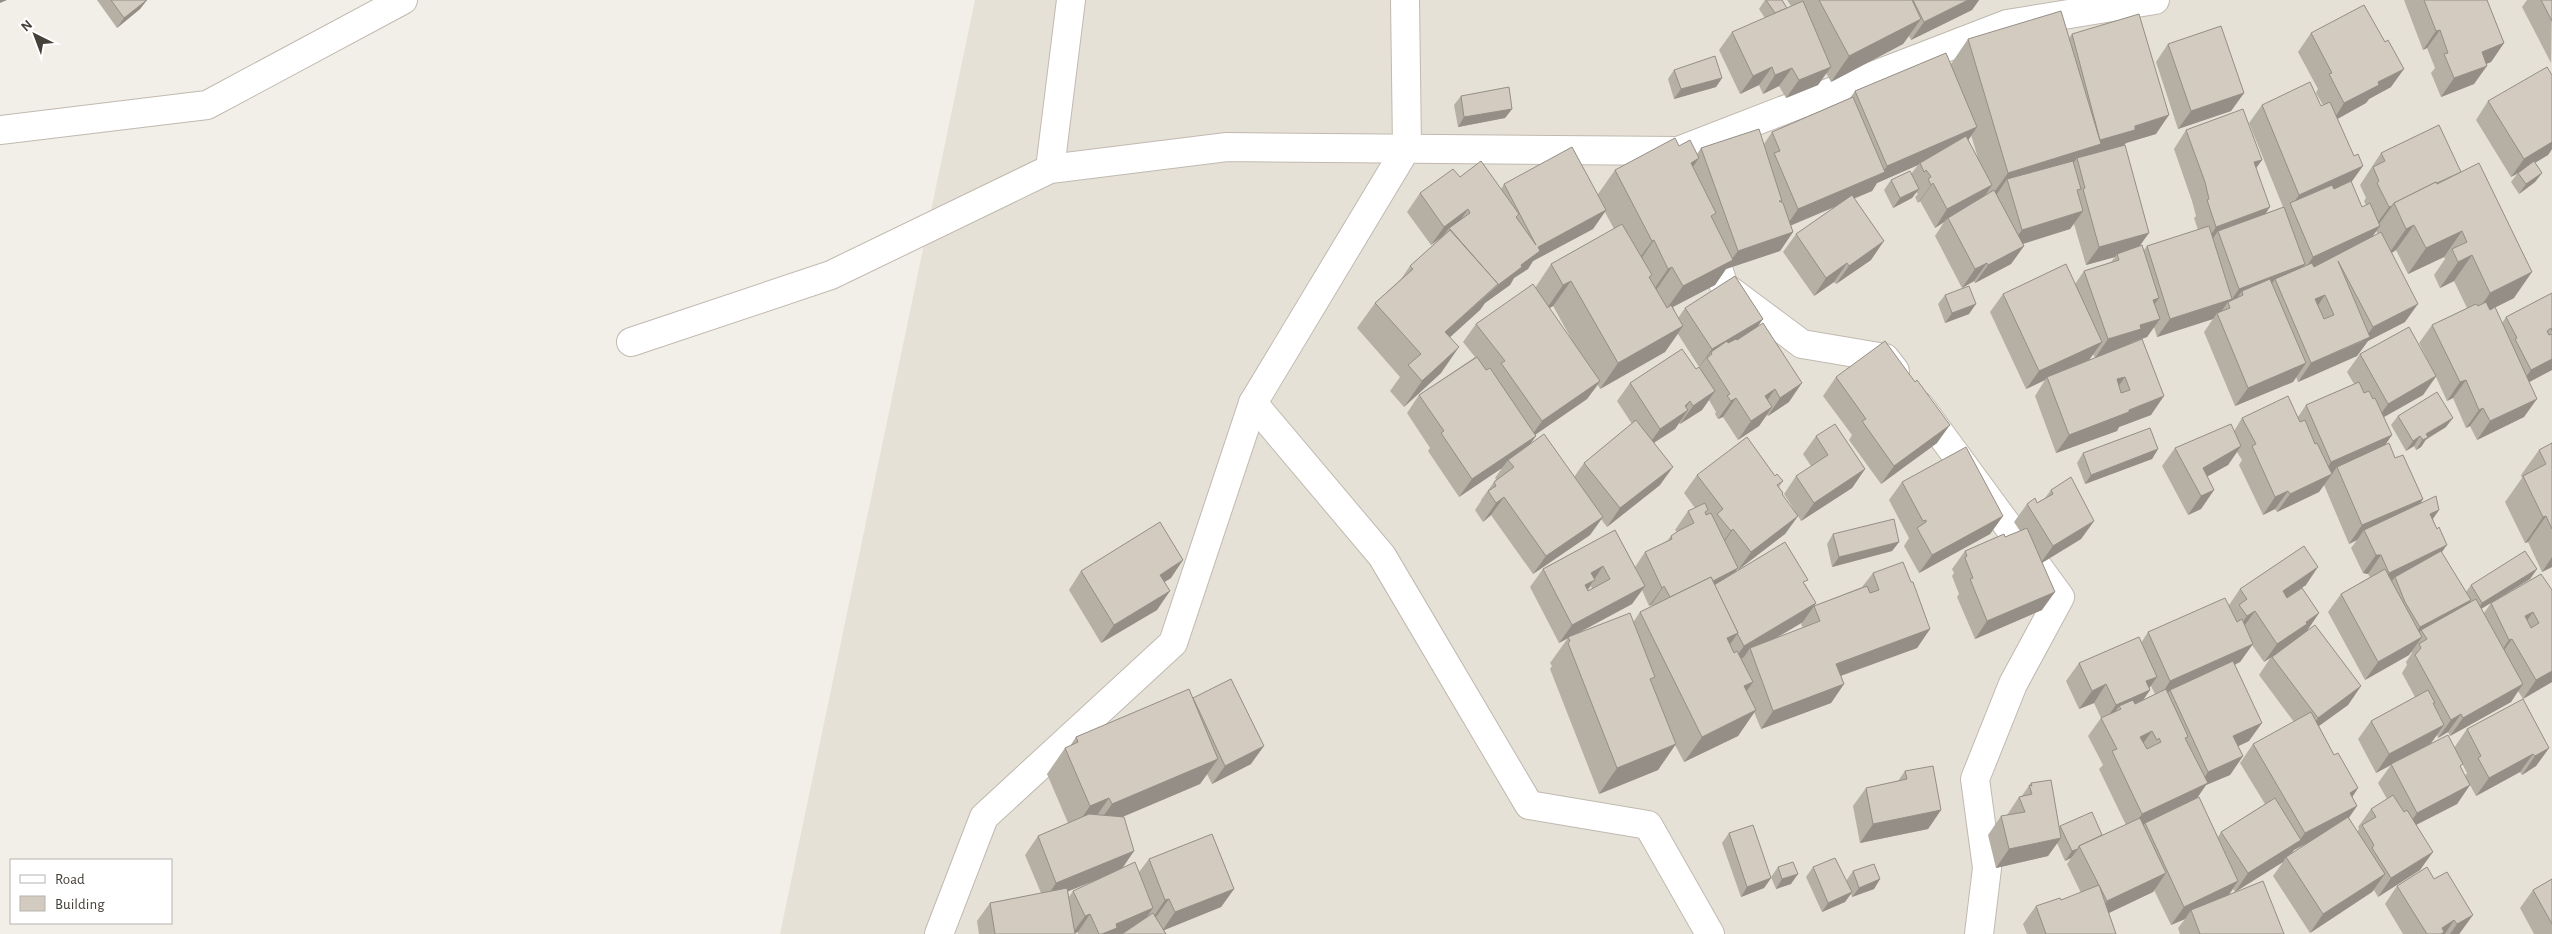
<svg xmlns="http://www.w3.org/2000/svg" width="2552" height="934" viewBox="0 0 2552 934" font-family="'Alegreya Sans',sans-serif">
  <rect width="100%" height="100%" fill="#f2efe8"/>
  <!-- residential -->
  <polygon fill="#e6e1d7" points="975,0 2552,0 2552,934 780,934"/>
  <g fill="none" stroke-linecap="round" stroke-linejoin="round">
    <defs>
      <g id="minor">
        <polyline points="0,130 207,105 403,0"/>
        <polyline points="1050,169 1071,0"/>
        <polyline points="1709,242 1724,286 1802,344 1885,358 1895,371"/>
        <polyline points="631,342 831,275 1050,169 1227,147 1678,151 2007,24 2155,0"/>
        <polyline points="1253,403 1382,556 1529,805 1648,825 1710,934"/>
        <polyline points="1920,406 2060,597 2013,684 1975,779 1987,868 1979,934"/>
        <polyline points="939,934 984,817 1173,643 1253,403 1407,147 1405,0"/>
      </g>
    </defs>
    <!-- minor casing -->
    <use href="#minor" stroke="#c0b9af" stroke-width="30"/>
    <!-- minor -->
    <use href="#minor" stroke="#fff" stroke-width="28"/>
  </g>
  <!-- wall -->
  <g fill="#b5afa4" fill-rule="evenodd">
    <polygon points="97,0 147,0 140,9 117,28"/>
    <polygon points="1765,0 1782,0 1787,8 1791,6 1787,0 1979,0 1972,10 1911,40 1909,36 1903,44 1831,82 1826,73 1818,85 1786,98 1779,86 1763,94 1759,85 1740,94 1719,50 1732,32 1765,18 1759,9"/>
    <polygon points="2404,0 2487,0 2504,43 2491,62 2486,64 2474,84 2441,97 2431,73 2435,68 2427,48 2423,50"/>
    <polygon points="2527,0 2552,0 2551,63 2522,7"/>
    <path d="M2311,33l80,54 -22,12 -3,4 -29,16 14,64 11,24 4,-2 -2,-4 2,-3 -6,-13 21,-32 58,-28 75,173 -24,12 12,13 4,-6 46,-24v77l-23,12 -5,35 -47,23 -7,-14 -4,2 -13,-30 -6,3 -11,-24 -13,18 -39,22 1,27 38,55 -2,4 18,7 -6,9 8,34 25,39 5,-7 66,-16 -7,10 -49,30 3,4 7,-10 50,-29 11,108 -29,17 -5,-8 -7,11 -61,34 -2,-4 -10,6 -1,-3 -6,8 30,24 4,9 2,-3 -13,-25 13,-19 82,19 -13,18 -14,9 -2,-3 -44,24 -6,-11 -13,19 -41,21 4,45 -42,27 -4,-7 -2,2 -62,41 -37,-57 10,-14 -48,30 -2,-3 -4,6 55,39h-104l-2,-6 7,-9 -14,6 -17,-35 -1,2 -44,21 7,21h-89l-4,-10 13,-18 25,-6 20,-7 -14,-29 4,-6 -6,3 -8,-18 -9,13 -52,12 -8,-33 13,-19 6,-1 12,-18h2l10,-14 28,44 1,-1 42,9 24,-10 -27,-56 4,-4 -15,-29 13,-18 -7,-15 -15,6 -13,-28 13,-18 62,-20 7,-11 81,-27 11,-16 66,-4 -19,13 32,15 -12,18 54,55 -13,19 -29,21 15,29 24,33 -6,9 5,9 -8,12 8,14 2,-3 -1,-2 13,-18 16,-10 -9,-16 13,-18 -15,8 -18,-34 13,-18 44,-24 -13,-24 5,-8 -1,-3 6,-9 -1,-1 -2,3 -44,25 -37,-68 13,-18 29,-17 -2,-3 -5,-1 -12,-25 6,-8 -8,4 -25,-59 -5,7 -42,20 -2,-3 -12,6 -24,-50 3,-5 -5,-8 -9,13 -21,11 7,14 -13,19 -13,6 -26,-49 13,-18 59,-17 8,-13 56,-1 8,-12 48,-21 -7,-12 13,-18 72,15 -13,-26 13,-18 35,-17 -13,-27 -14,7 -6,-13 11,-16 -1,-2 -36,17 -12,-24 -4,3 13,69 -37,19 -11,15 -59,26 -2,-5 -3,5 -58,24 -31,-74 9,-13 -56,18 -3,-10 -7,10 -5,2 9,76 -32,12 -2,4 -61,22 -21,-57 10,-16 -19,9 -36,-77 13,-18 72,-10 9,-13 27,-9 4,-5 -29,8 -12,-41 -4,5 -47,15 1,2 -13,18 -36,19 -1,-2 -12,7 -27,-52 9,-14 -9,6 -15,-27 -2,2 -3,-6 3,-3 -2,-2 -4,6 -19,10 -9,-18 7,-10 20,-6 7,-9 -41,18 -5,8 -18,7 17,62 -35,24 -2,-2 -20,14 -31,-44 13,-18 41,-28 -47,19 3,7 -13,19 -54,18 -11,16 -42,22 5,11 7,-10 72,20 32,74 -21,14 -1,-1 -8,11 -21,14 -15,-23 -5,2 -3,-5 1,-2 -7,-12 -7,10 -22,14 -1,-1 -4,6 -21,14 6,42 -53,42 -6,-8 -11,16 -57,39 -42,-59 -8,7 -8,-12 6,-9v-1l13,-18 2,-3 -1,-1 7,-10 -43,29 -31,-46 2,-3 -23,-35 12,-18 56,-38 -12,-15 13,-18 59,-36 16,-24 63,-35 -9,-17 -12,17 -60,32 -5,8 -14,9 -4,7 -25,18 -5,7 -30,27 -9,36 -37,34 -14,-16 10,-14 -43,-49 18,-25 26,-24 9,-13 33,-30 -12,9 -24,-33 13,-19 40,-16 41,12 3,-5 94,10 17,-24 64,-24 18,8 4,-6 63,-4 8,-12 78,-34 5,-7 96,-27 17,-25 101,-1 3,-4 84,100 -30,9 -2,2 16,100 4,5 3,-4 51,-16 -4,-12 2,-2 -4,-15 -18,-52 12,-19 76,30 -6,7 10,46 17,-6 -34,-84 13,-18 59,1 2,-1 -7,-12 2,-4 -20,-37zM1971,135l7,23 -10,-18zM2376,231l2,3 -6,3zM1553,306l20,36 -24,-34zM1678,334l21,33 1,-1 -1,2 -69,15 -13,18 15,23 -48,39 -10,14 -44,-33 6,-8 -1,-1 52,-36 11,-14 2,4 65,-37zM2093,354l2,4 -6,2zM2252,645l12,17 7,-5 -12,18 35,47 -41,22 -13,19 25,41 -44,28 -3,5 -21,-39 9,-13 24,-10 13,-19 -5,-10 11,-5 -14,-76 5,-3zM2151,686l4,8 -12,6 7,-10 -1,-2zM2309,842l-18,12 3,-4z"/>
    <polygon points="2168,44 2244,93 2231,111 2178,129 2156,62"/>
    <polygon points="1674,70 1722,78 1716,87 1674,99 1668,79"/>
    <polygon points="2552,75 2552,149 2548,155 2535,163 2542,173 2535,182 2519,194 2511,182 2517,174 2511,177 2476,120 2488,101"/>
    <polygon points="1461,96 1512,109 1505,118 1458,127 1454,105"/>
    <polygon points="1945,295 1969,314 1945,323 1938,304"/>
    <polygon points="1836,377 1915,382 1937,443 1881,484 1849,440 1852,435 1823,396"/>
    <polygon points="2398,416 2446,427 2426,440 2421,447 2416,450 2414,446 2406,451 2391,425"/>
    <path d="M1816,436l49,33 -13,19 -51,33 -3,-5 -13,18 -47,36v-1l-3,3 70,12 11,19 -13,19 -29,17 29,-11 -2,-4 13,-18 48,-19 11,-14 57,56 -13,19 -76,28 3,8 -13,19 -70,26 -7,-17 -16,24 -54,26 -9,-17 -17,25 -59,24 -49,-125 2,-3 -2,-3 18,-25 -9,5 -29,-56 13,-18 72,-39 20,37 10,-15 22,-11 4,-5 6,-4 -2,-2 13,-19 7,-3 -11,-15 13,-18 78,1 8,5 -4,6 4,6 -1,2 13,16 -11,-17 12,-18 15,-10 -8,-12zM1591,586l1,2 -4,3v-1zM1642,590l7,16 2,-1 1,1 -12,6 -6,9 -61,15 59,-32z"/>
    <polygon points="2552,442 2552,567 2542,572 2528,542 2525,543 2505,502 2522,478 2521,475 2539,450 2551,444"/>
    <polygon points="2158,449 2152,459 2085,484 2077,463 2083,453"/>
    <polygon points="1902,482 2003,516 1990,534 1919,573 1904,546 1909,538 1889,500"/>
    <polygon points="2051,490 2094,521 2081,539 2042,563 2042,610 1975,639 1957,597 1959,594 1952,576 1954,573 1952,569 1965,551 2005,537 2020,531 2014,522 2027,504 2037,503 2045,498"/>
    <polygon points="1833,534 1899,542 1892,551 1832,567 1827,544"/>
    <polygon points="1081,571 1171,578 1164,582 1157,610 1101,643 1069,590"/>
    <path d="M1193,698l58,66 -39,20 -5,-10 -7,10 -78,33 12,34 -12,17 17,4 10,-13 85,30 -13,18 -57,23 2,4h-88v-2l-3,2h-96l-2,-13 13,-18 51,-10 -16,-38 13,-19 30,-13 -21,-49 18,-26 5,-2 6,-9zM1105,876l-32,15 -4,6 -1,-6z"/>
    <polygon points="1905,771 1941,810 1928,829 1860,843 1853,806 1866,788 1898,781"/>
    <polygon points="1729,833 1771,878 1764,888 1741,897 1722,843"/>
    <polygon points="1778,867 1791,884 1776,889 1771,877"/>
    <polygon points="1813,867 1846,881 1853,871 1880,879 1874,889 1852,897 1851,894 1845,902 1822,912 1806,877"/>
    <polygon points="2447,872 2460,933 2459,934 2403,934 2385,904 2397,886 2434,879"/>
    <polygon points="2552,879 2552,934 2534,934 2520,908 2533,890"/>
  </g>
  <!-- shaded-wall -->
  <g fill="#948e86">
    <polygon points="0,0 7,0 0,3"/>
    <polygon points="147,0 140,9 117,28 124,18"/>
    <polygon points="1968,0 1979,0 1972,10 1911,40 1924,22"/>
    <polygon points="1921,19 1903,44 1831,82 1849,56"/>
    <polygon points="2440,30 2427,48 2423,50 2436,31"/>
    <polygon points="2504,43 2491,62 2469,71 2482,52"/>
    <polygon points="2487,66 2474,84 2441,97 2454,78"/>
    <polygon points="1772,67 1759,85 1740,94 1753,76"/>
    <polygon points="1831,67 1818,85 1786,98 1799,80"/>
    <polygon points="1792,68 1779,86 1763,94 1775,75"/>
    <polygon points="2404,69 2391,87 2369,99 2366,103 2332,122 2344,103 2378,82"/>
    <polygon points="1722,78 1716,87 1674,99 1681,89"/>
    <polygon points="2244,93 2231,111 2178,129 2191,111"/>
    <polygon points="1512,109 1505,118 1458,127 1464,117"/>
    <polygon points="2169,115 2156,134 2126,143 2122,148 2077,158 2065,175 2007,179 1995,197 1990,198 2008,173 2099,140 2135,126"/>
    <polygon points="1977,127 1965,145 1920,163 1918,165 1877,183 1872,191 1785,228 1798,209 1881,174 1887,166"/>
    <polygon points="2552,140 2552,149 2548,155 2511,177 2524,159"/>
    <polygon points="1699,158 1681,184 1691,163"/>
    <polygon points="2262,160 2249,178 2254,162"/>
    <polygon points="2363,166 2350,184 2291,206 2299,195"/>
    <polygon points="2542,173 2535,182 2519,194 2526,184"/>
    <polygon points="1933,183 1920,201 1918,203 1931,185"/>
    <polygon points="1992,185 1980,203 1948,218 1944,222 1935,228 1947,209"/>
    <polygon points="1919,189 1912,198 1893,208 1900,198"/>
    <polygon points="2392,206 2379,224 2376,225 2389,207"/>
    <polygon points="2270,207 2257,226 2218,231 2209,244 2204,246 2216,227"/>
    <polygon points="1468,209 1455,228 1449,228 1443,236 1431,245 1444,227"/>
    <polygon points="1606,210 1593,229 1533,261 1528,269 1514,278 1510,285 1485,303 1480,310 1427,358 1445,332 1521,265 1538,247"/>
    <polygon points="2083,211 2070,229 2009,248 2022,230"/>
    <polygon points="2414,225 2396,250 2388,255 2406,229"/>
    <polygon points="2380,226 2367,244 2300,276 2313,257"/>
    <polygon points="2462,231 2444,257 2408,274 2426,248"/>
    <polygon points="1793,232 1780,251 1726,269 1715,285 1665,311 1683,286 1731,260 1738,251"/>
    <polygon points="2149,233 2136,251 2117,254 2115,257 2086,265 2099,247"/>
    <polygon points="1654,240 1636,266 1633,267 1652,241"/>
    <polygon points="1884,241 1871,260 1836,284 1849,266"/>
    <polygon points="2024,246 2011,264 1975,283 1988,265"/>
    <polygon points="2472,255 2454,281 2440,288 2458,262"/>
    <polygon points="1847,263 1834,282 1814,296 1826,278"/>
    <polygon points="1987,263 1974,281 1962,288 1975,269"/>
    <polygon points="2305,264 2292,282 2275,279 2266,292 2243,295 2242,291 2232,305 2228,302 2218,316 2217,313 2213,319 2157,337 2170,319 2232,299 2239,289"/>
    <polygon points="1672,267 1654,293 1650,295 1668,269"/>
    <polygon points="2532,272 2514,298 2472,319 2490,293"/>
    <polygon points="1571,281 1553,306 1545,311 1563,285"/>
    <polygon points="2325,295 2312,314 2315,299"/>
    <polygon points="2159,298 2146,316 2153,300"/>
    <polygon points="1976,304 1969,314 1945,323 1952,313"/>
    <polygon points="2418,304 2405,322 2368,341 2357,356 2298,382 2311,363 2363,341 2373,327"/>
    <polygon points="1763,319 1750,338 1712,354 1711,352 1700,366 1699,367 1712,349"/>
    <polygon points="2160,319 2147,337 2132,342 2128,347 2095,358 2108,339 2140,325"/>
    <polygon points="1683,326 1665,352 1600,389 1618,363"/>
    <polygon points="2102,342 2089,360 2047,377 2045,380 2026,389 2039,371"/>
    <polygon points="1459,347 1441,373 1404,407 1422,381"/>
    <polygon points="2552,359 2552,370 2518,388 2531,370"/>
    <polygon points="2306,363 2293,382 2235,406 2248,388"/>
    <polygon points="2436,376 2423,395 2375,422 2388,404"/>
    <polygon points="2125,377 2112,395 2117,379"/>
    <polygon points="2466,380 2453,398 2447,401 2460,382"/>
    <polygon points="1600,381 1587,399 1529,439 1542,421"/>
    <polygon points="1802,383 1789,402 1768,416 1780,398"/>
    <polygon points="1775,389 1762,408 1765,396"/>
    <polygon points="1715,391 1702,410 1680,424 1693,406"/>
    <polygon points="2164,396 2151,415 2119,427 2117,431 2056,453 2069,435"/>
    <polygon points="1736,398 1723,417 1718,419 1731,401"/>
    <polygon points="2537,399 2524,417 2477,440 2490,421"/>
    <polygon points="1690,401 1681,415 1688,410 1675,429 1647,447 1660,429 1685,406"/>
    <polygon points="1772,407 1759,426 1738,440 1751,421"/>
    <polygon points="2483,408 2470,426 2466,428 2479,410"/>
    <polygon points="2453,418 2446,427 2426,439 2421,447 2416,450 2426,434"/>
    <polygon points="1950,425 1937,443 1881,484 1894,466"/>
    <polygon points="2392,435 2379,454 2337,467 2319,492 2277,512 2290,494 2319,480 2331,462"/>
    <polygon points="1536,436 1523,454 1508,460 1502,468 1459,497 1472,479"/>
    <polygon points="2420,436 2414,446 2406,451 2413,441"/>
    <polygon points="2241,446 2228,465 2194,484 2203,468"/>
    <polygon points="2158,449 2152,459 2085,484 2091,475"/>
    <polygon points="1673,467 1660,485 1607,527 1620,508"/>
    <polygon points="1865,469 1852,488 1801,521 1814,503"/>
    <polygon points="2214,490 2201,509 2188,515 2201,496"/>
    <polygon points="2288,491 2275,509 2263,515 2275,497"/>
    <polygon points="1504,497 1491,515 1483,522 1496,503"/>
    <polygon points="2423,499 2410,518 2364,530 2357,540 2349,544 2362,525"/>
    <polygon points="2439,510 2426,528 2430,514"/>
    <polygon points="1798,516 1785,534 1738,570 1751,552"/>
    <polygon points="2003,516 1990,534 1919,573 1932,555"/>
    <polygon points="2546,516 2528,542 2525,543 2543,517"/>
    <polygon points="1603,517 1590,535 1533,574 1546,556"/>
    <polygon points="2094,521 2081,539 2040,564 2053,546"/>
    <polygon points="1733,529 1721,547 1718,549 1731,531"/>
    <polygon points="1899,542 1892,551 1832,567 1839,557"/>
    <polygon points="2447,545 2434,563 2395,577 2389,585 2376,591 2389,573"/>
    <polygon points="2376,555 2381,555 2368,574 2363,573"/>
    <polygon points="2552,557 2552,567 2542,572"/>
    <polygon points="1183,560 1171,578 1147,593 1160,575"/>
    <polygon points="1603,566 1582,598 1572,603 1591,573"/>
    <polygon points="2318,567 2306,585 2270,609 2283,591"/>
    <polygon points="1738,568 1725,587 1672,601"/>
    <polygon points="2537,569 2530,579 2476,612 2482,603"/>
    <polygon points="1645,586 1632,604 1559,643 1572,625"/>
    <polygon points="1664,586 1651,605 1649,606 1662,588"/>
    <polygon points="1170,591 1157,610 1101,643 1114,625"/>
    <polygon points="2055,592 2042,610 1975,639 1987,621"/>
    <polygon points="2471,600 2458,618 2421,630 2413,642 2422,637 2409,655 2365,680 2378,662 2407,645 2420,627"/>
    <polygon points="1816,603 1803,622 1752,652 1750,648 1744,657 1731,664 1744,646"/>
    <polygon points="2255,611 2242,629 2234,635 2247,616"/>
    <polygon points="2533,612 2520,630 2525,616"/>
    <polygon points="2319,613 2306,632 2295,642 2264,662 2277,644"/>
    <polygon points="1930,629 1917,648 1823,682 1836,664"/>
    <polygon points="1738,633 1720,658 1727,638"/>
    <polygon points="2512,639 2499,657 2496,659 2509,640"/>
    <polygon points="2253,644 2240,662 2171,693 2170,690 2166,696 2158,700 2170,681"/>
    <polygon points="2552,671 2552,682 2523,699 2536,680"/>
    <polygon points="2157,677 2147,691 2150,690 2137,709 2121,709 2119,706 2110,720 2103,723 2116,705 2146,681"/>
    <polygon points="1753,682 1735,708 1744,686"/>
    <polygon points="1844,684 1831,703 1761,729 1773,711"/>
    <polygon points="2106,684 2094,703 2079,709 2092,691"/>
    <polygon points="2523,684 2511,702 2450,736 2463,718"/>
    <polygon points="2361,686 2348,705 2305,736 2318,718"/>
    <polygon points="1756,710 1738,736 1684,762 1702,737"/>
    <polygon points="2461,714 2448,732 2438,738 2451,720"/>
    <polygon points="2262,723 2249,741 2220,755 2233,736"/>
    <polygon points="2444,725 2431,743 2376,773 2389,754"/>
    <polygon points="2152,731 2139,749 2140,737"/>
    <polygon points="1676,744 1658,770 1599,794 1617,768"/>
    <polygon points="1264,746 1251,764 1212,784 1225,766"/>
    <polygon points="2549,748 2536,766 2522,775 2535,756"/>
    <polygon points="2533,754 2520,772 2476,796 2489,778"/>
    <polygon points="2243,756 2230,775 2206,785 2195,801 2145,823 2144,825 2129,832 2142,814 2197,788 2208,772"/>
    <polygon points="1218,759 1200,784 1094,829 1112,804"/>
    <polygon points="2470,785 2457,804 2404,831 2417,813"/>
    <polygon points="2358,788 2346,807 2350,793"/>
    <polygon points="1109,798 1091,824 1072,832 1090,806"/>
    <polygon points="2357,806 2344,824 2294,850 2288,858 2286,857 2283,862 2235,892 2248,873 2299,841 2305,833"/>
    <polygon points="1941,810 1928,829 1860,843 1873,824"/>
    <polygon points="2061,838 2048,856 1996,868 2009,849"/>
    <polygon points="2078,849 2071,858 2065,861 2072,851"/>
    <polygon points="1134,851 1121,870 1044,901 1056,883"/>
    <polygon points="2433,852 2420,870 2378,897 2391,878"/>
    <polygon points="2166,873 2153,892 2094,920 2107,901"/>
    <polygon points="1798,874 1791,884 1776,889 1782,879"/>
    <polygon points="2385,874 2372,892 2310,933 2323,914"/>
    <polygon points="1771,878 1764,888 1741,897 1747,887"/>
    <polygon points="1880,879 1874,889 1852,897 1859,888"/>
    <polygon points="2238,881 2225,900 2191,910 2185,919 2171,925 2184,907"/>
    <polygon points="1234,889 1221,907 1162,931 1175,912"/>
    <polygon points="1852,892 1845,902 1822,912 1828,903"/>
    <polygon points="1169,899 1156,917 1152,919 1165,900"/>
    <polygon points="1153,908 1140,927 1123,934 1102,934 1116,924"/>
    <polygon points="1090,914 1078,932 1072,934 1085,916"/>
    <polygon points="2473,915 2460,933 2459,934 2450,934 2457,924"/>
    <polygon points="2454,920 2445,934 2437,934 2442,928"/>
  </g>
  <!-- building -->
  <g fill="#d3cbbf" stroke="#948e86" fill-rule="evenodd">
    <polygon points="111,0 147,0 124,18"/>
    <polygon points="1766,0 1782,0 1787,8 1775,13"/>
    <polygon points="1819,0 1912,0 1921,19 1849,56"/>
    <polygon points="1913,0 1968,0 1924,22"/>
    <polygon points="2424,0 2487,0 2504,43 2482,52 2487,66 2454,78 2444,54 2448,53 2440,30 2436,31"/>
    <polygon points="2541,0 2552,0 2552,21"/>
    <polygon points="1803,1 1831,67 1799,80 1792,68 1775,75 1772,67 1753,76 1732,32"/>
    <polygon points="2364,5 2385,42 2388,40 2404,69 2378,82 2379,85 2344,103 2329,74 2332,73 2311,33"/>
    <polygon points="2061,11 2101,144 2008,173 1968,39"/>
    <polygon points="2139,14 2169,115 2135,126 2135,130 2100,140 2072,34"/>
    <polygon points="2221,26 2244,93 2191,111 2168,44"/>
    <polygon points="1946,53 1977,127 1887,166 1855,91"/>
    <polygon points="1715,56 1722,78 1681,89 1674,70"/>
    <polygon points="2547,67 2552,75 2552,142 2524,159 2488,101"/>
    <polygon points="2310,82 2321,106 2330,102 2354,156 2358,154 2363,166 2299,195 2262,105"/>
    <polygon points="1509,87 1512,109 1464,117 1461,96"/>
    <polygon points="1853,97 1885,172 1798,209 1774,153 1780,151 1772,132"/>
    <polygon points="2243,109 2262,160 2254,162 2270,207 2216,227 2207,200 2209,199 2205,182 2186,130"/>
    <polygon points="2439,125 2461,172 2437,183 2436,182 2394,203 2392,206 2389,207 2377,183 2379,181 2373,167 2385,161 2381,153"/>
    <polygon points="1759,129 1782,201 1779,201 1783,203 1793,232 1738,251 1701,148"/>
    <polygon points="1966,136 1992,185 1947,209 1933,183 1931,185 1928,179 1931,177 1930,175 1926,170 1924,172 1920,163"/>
    <polygon points="1675,138 1679,146 1690,140 1699,158 1691,163 1716,213 1711,216 1733,260 1683,286 1672,267 1668,269 1654,240 1652,241 1615,170"/>
    <polygon points="2125,145 2149,233 2099,247 2083,189 2085,188 2077,158"/>
    <polygon points="1572,147 1606,210 1538,247 1540,251 1521,265 1522,267 1498,285 1498,284 1449,228 1470,213 1468,209 1444,227 1420,193 1453,169 1460,177 1481,161 1519,214 1516,217 1536,245 1504,184"/>
    <polygon points="2073,161 2081,189 2077,190 2083,211 2022,230 2007,179"/>
    <polygon points="2534,161 2542,173 2526,184 2518,173"/>
    <polygon points="2479,163 2532,272 2490,293 2472,255 2458,262 2452,249 2467,242 2462,231 2426,248 2414,225 2406,229 2394,203 2436,182 2437,184"/>
    <polygon points="1910,171 1919,189 1900,198 1891,180"/>
    <polygon points="2351,181 2362,207 2370,203 2380,226 2313,257 2290,203 2332,185 2334,189"/>
    <polygon points="1994,190 2024,246 1988,265 1987,263 1975,269 1948,218"/>
    <polygon points="1852,195 1884,241 1849,266 1847,263 1826,278 1796,234"/>
    <polygon points="2284,207 2305,264 2239,289 2218,231"/>
    <polygon points="1622,224 1652,275 1649,277 1667,308 1671,305 1683,326 1618,363 1571,281 1563,285 1551,264"/>
    <polygon points="2209,226 2232,299 2170,319 2147,246"/>
    <polygon points="1450,230 1498,284 1445,332 1459,347 1422,381 1408,365 1421,354 1375,303 1413,269 1410,266"/>
    <path d="M2381,232l37,72 -45,23 -35,-66 32,76 -59,26 -36,-84 37,-16 2,4zM2325,295l9,20 -10,4 -9,-20z"/>
    <polygon points="2142,245 2159,298 2153,300 2160,319 2140,325 2141,329 2108,339 2084,271 2119,260 2117,254"/>
    <polygon points="2066,264 2102,342 2039,371 2003,294"/>
    <polygon points="1735,276 1763,319 1712,349 1685,308"/>
    <polygon points="2270,279 2306,363 2248,388 2217,313 2230,308 2228,302 2243,295 2242,291"/>
    <polygon points="1533,284 1600,381 1542,421 1501,363 1505,361 1476,324"/>
    <polygon points="1969,286 1976,304 1952,313 1945,295"/>
    <polygon points="2552,293 2552,331 2551,328 2547,331 2549,335 2552,334 2552,359 2531,370 2515,339 2517,338 2506,317"/>
    <polygon points="2486,302 2490,310 2495,307 2537,399 2490,421 2483,408 2479,410 2466,380 2460,382 2432,325 2476,304 2478,306"/>
    <polygon points="1763,323 1802,383 1780,398 1775,389 1765,396 1772,407 1751,421 1736,398 1731,401 1727,396 1730,394 1707,358 1712,354 1711,352 1727,341 1728,343 1736,339 1737,340"/>
    <polygon points="2409,327 2436,376 2388,404 2360,354"/>
    <path d="M2142,339l22,57 -35,14v2l-60,23 -22,-58zM2125,377l5,13 -9,3 -4,-14z"/>
    <polygon points="1885,341 1915,382 1917,380 1950,425 1894,466 1862,421 1866,419 1836,377"/>
    <polygon points="1682,349 1696,369 1699,367 1715,391 1693,406 1690,401 1685,406 1688,410 1660,429 1630,383"/>
    <polygon points="1477,357 1486,370 1490,368 1536,436 1472,479 1441,433 1444,431 1419,395"/>
    <polygon points="2359,382 2364,393 2369,391 2373,399 2375,398 2392,435 2331,462 2306,405"/>
    <polygon points="2437,392 2453,418 2426,434 2428,437 2423,440 2420,436 2413,441 2398,416"/>
    <polygon points="2288,396 2300,422 2305,420 2315,444 2317,443 2332,474 2290,494 2288,491 2275,497 2252,446 2256,444 2242,418"/>
    <polygon points="1636,420 1673,467 1620,508 1584,463"/>
    <polygon points="1835,424 1865,469 1814,503 1796,476 1828,455 1816,436"/>
    <polygon points="2231,424 2241,446 2203,468 2214,490 2201,496 2175,448"/>
    <polygon points="2150,428 2158,449 2091,475 2083,453"/>
    <polygon points="1544,434 1603,517 1546,556 1504,497 1496,503 1488,491 1496,486 1494,482 1514,467 1508,460"/>
    <polygon points="1747,437 1775,476 1777,474 1783,481 1777,485 1783,493 1782,494 1798,516 1751,552 1733,529 1731,531 1717,514 1723,509 1697,475"/>
    <polygon points="2389,443 2395,458 2403,455 2423,499 2362,525 2337,467"/>
    <polygon points="2552,443 2552,529 2546,516 2543,517 2523,476 2546,464 2539,450"/>
    <polygon points="1966,447 2003,516 1932,555 1917,528 1926,522 1926,520 1923,521 1902,482"/>
    <polygon points="2071,477 2094,521 2053,546 2027,504 2035,498 2037,503 2053,494 2051,490"/>
    <polygon points="2436,496 2439,510 2430,514 2437,529 2439,527 2447,545 2389,573 2381,555 2376,555 2364,530"/>
    <polygon points="1705,503 1708,510 1705,512 1706,515 1711,513 1738,568 1713,581 1711,577 1670,597 1664,586 1662,588 1645,552 1672,539 1671,536 1678,531 1694,523 1688,511"/>
    <polygon points="1894,519 1899,542 1839,557 1833,534"/>
    <polygon points="1160,522 1183,560 1160,575 1170,591 1114,625 1081,571"/>
    <polygon points="2027,528 2055,592 1987,621 1970,579 1973,578 1965,558 1967,556 1965,551 2004,534 2005,537"/>
    <path d="M1615,530l30,56 -73,39 -29,-56zM1603,566l7,13 -22,12 -3,-6 10,-5 -4,-7z"/>
    <polygon points="1785,542 1808,580 1803,582 1816,603 1744,646 1737,633 1738,633 1714,585"/>
    <polygon points="2304,546 2318,567 2283,591 2287,598 2302,588 2319,613 2306,622 2307,624 2277,644 2255,611 2247,616 2239,605 2247,599 2240,589"/>
    <polygon points="2441,551 2471,600 2420,627 2405,602 2395,577"/>
    <polygon points="2525,551 2537,569 2482,603 2471,585"/>
    <polygon points="1903,562 1911,582 1913,582 1930,629 1836,664 1844,684 1773,711 1750,648 1820,621 1814,606 1867,586 1870,593 1879,590 1873,573"/>
    <polygon points="2385,569 2422,637 2378,662 2341,594"/>
    <path d="M2541,574l11,16v81l-16,9 -24,-41 -3,1 -18,-37zM2533,612l6,11 -8,5 -6,-12z"/>
    <polygon points="1711,577 1738,633 1727,638 1734,653 1737,651 1753,682 1744,686 1756,710 1702,737 1640,612"/>
    <polygon points="2225,598 2237,622 2242,619 2253,644 2170,681 2148,632"/>
    <polygon points="2476,599 2523,684 2463,718 2461,714 2451,720 2415,655 2421,648 2419,644 2427,639 2421,630"/>
    <polygon points="1630,613 1655,677 1650,679 1676,744 1617,768 1568,643 1570,641 1568,637"/>
    <polygon points="2315,625 2361,686 2318,718 2272,657"/>
    <polygon points="2139,637 2157,677 2146,681 2150,690 2116,705 2106,684 2092,691 2079,663"/>
    <polygon points="2233,661 2262,723 2233,736 2243,756 2208,772 2170,690"/>
    <polygon points="1231,679 1264,746 1225,766 1193,698"/>
    <polygon points="1189,689 1218,759 1112,804 1109,798 1090,806 1065,748 1078,742 1076,737"/>
    <path d="M2166,689l21,45 1,3 -3,1 3,6 20,39 -66,31 -30,-63 5,-2 -16,-31 20,-9 -2,-3 14,-6 2,4zM2152,731l5,9 2,-2 2,4 -14,7 -7,-12z"/>
    <polygon points="2428,690 2435,703 2433,703 2444,725 2389,754 2371,721"/>
    <polygon points="2523,699 2549,748 2535,756 2533,754 2489,778 2478,758 2481,756 2467,729"/>
    <polygon points="2311,712 2334,755 2338,753 2358,788 2350,793 2357,806 2305,833 2253,744"/>
    <polygon points="2448,735 2463,764 2460,766 2470,785 2417,813 2391,764"/>
    <polygon points="1933,766 1941,810 1873,824 1866,788 1907,779 1905,771"/>
    <polygon points="2051,780 2061,838 2009,849 2001,816 2025,812 2019,797 2032,794 2029,785 2032,786 2031,783"/>
    <polygon points="2393,795 2404,812 2407,810 2433,852 2391,878 2372,848 2374,845 2362,825 2376,817 2371,809"/>
    <polygon points="2199,797 2238,881 2184,907 2145,823"/>
    <polygon points="2275,798 2301,840 2248,873 2221,832"/>
    <polygon points="2092,812 2102,835 2079,846 2078,849 2072,851 2060,826"/>
    <polygon points="1089,814 1124,817 1134,851 1056,883 1038,836"/>
    <polygon points="2348,817 2385,874 2323,914 2286,857"/>
    <polygon points="2140,818 2166,873 2107,901 2079,846"/>
    <polygon points="1753,825 1771,878 1747,887 1729,833"/>
    <polygon points="1212,834 1234,889 1175,912 1169,899 1165,900 1149,859"/>
    <polygon points="1835,858 1852,892 1828,903 1813,867"/>
    <polygon points="1135,862 1153,908 1116,924 1117,928 1102,934 1099,934 1090,914 1085,916 1073,891"/>
    <polygon points="1793,862 1798,874 1782,879 1778,867"/>
    <polygon points="1874,864 1880,879 1859,888 1853,871"/>
    <polygon points="2427,867 2434,879 2447,872 2473,915 2457,924 2454,920 2442,928 2444,932 2441,934 2427,934 2397,886"/>
    <polygon points="2552,879 2552,924 2533,890"/>
    <polygon points="2263,881 2284,934 2200,934 2191,910"/>
    <polygon points="2099,885 2116,934 2046,934 2036,906 2060,898 2061,900"/>
    <polygon points="1067,888 1075,934 995,934 990,903"/>
    <polygon points="1153,913 1166,934 1122,934"/>
  </g>
  <!-- legend -->
  <rect x="10" y="859" width="162" height="65" fill="#ffffff" stroke="#b5b3af"/>
  <rect x="20" y="875" width="25" height="8" fill="#ffffff" stroke="#b5b3af"/>
  <text x="55" y="884" font-size="15" fill="#454038">Road</text>
  <rect x="20" y="896" width="25" height="15" fill="#d3cbbf" stroke="#b5b3af"/>
  <text x="55" y="909" font-size="15" fill="#454038">Building</text>
  <!-- north arrow -->
  <g transform="translate(35 35) rotate(318)" stroke="#ffffff" stroke-width="4" paint-order="stroke">
  <path d="M0-4L9 19L0 12L-9 19Z" fill="#454038"/>
  <text y="-8" font-size="14" font-weight="bold" text-anchor="middle" fill="#454038">N</text>
  </g>
</svg>
